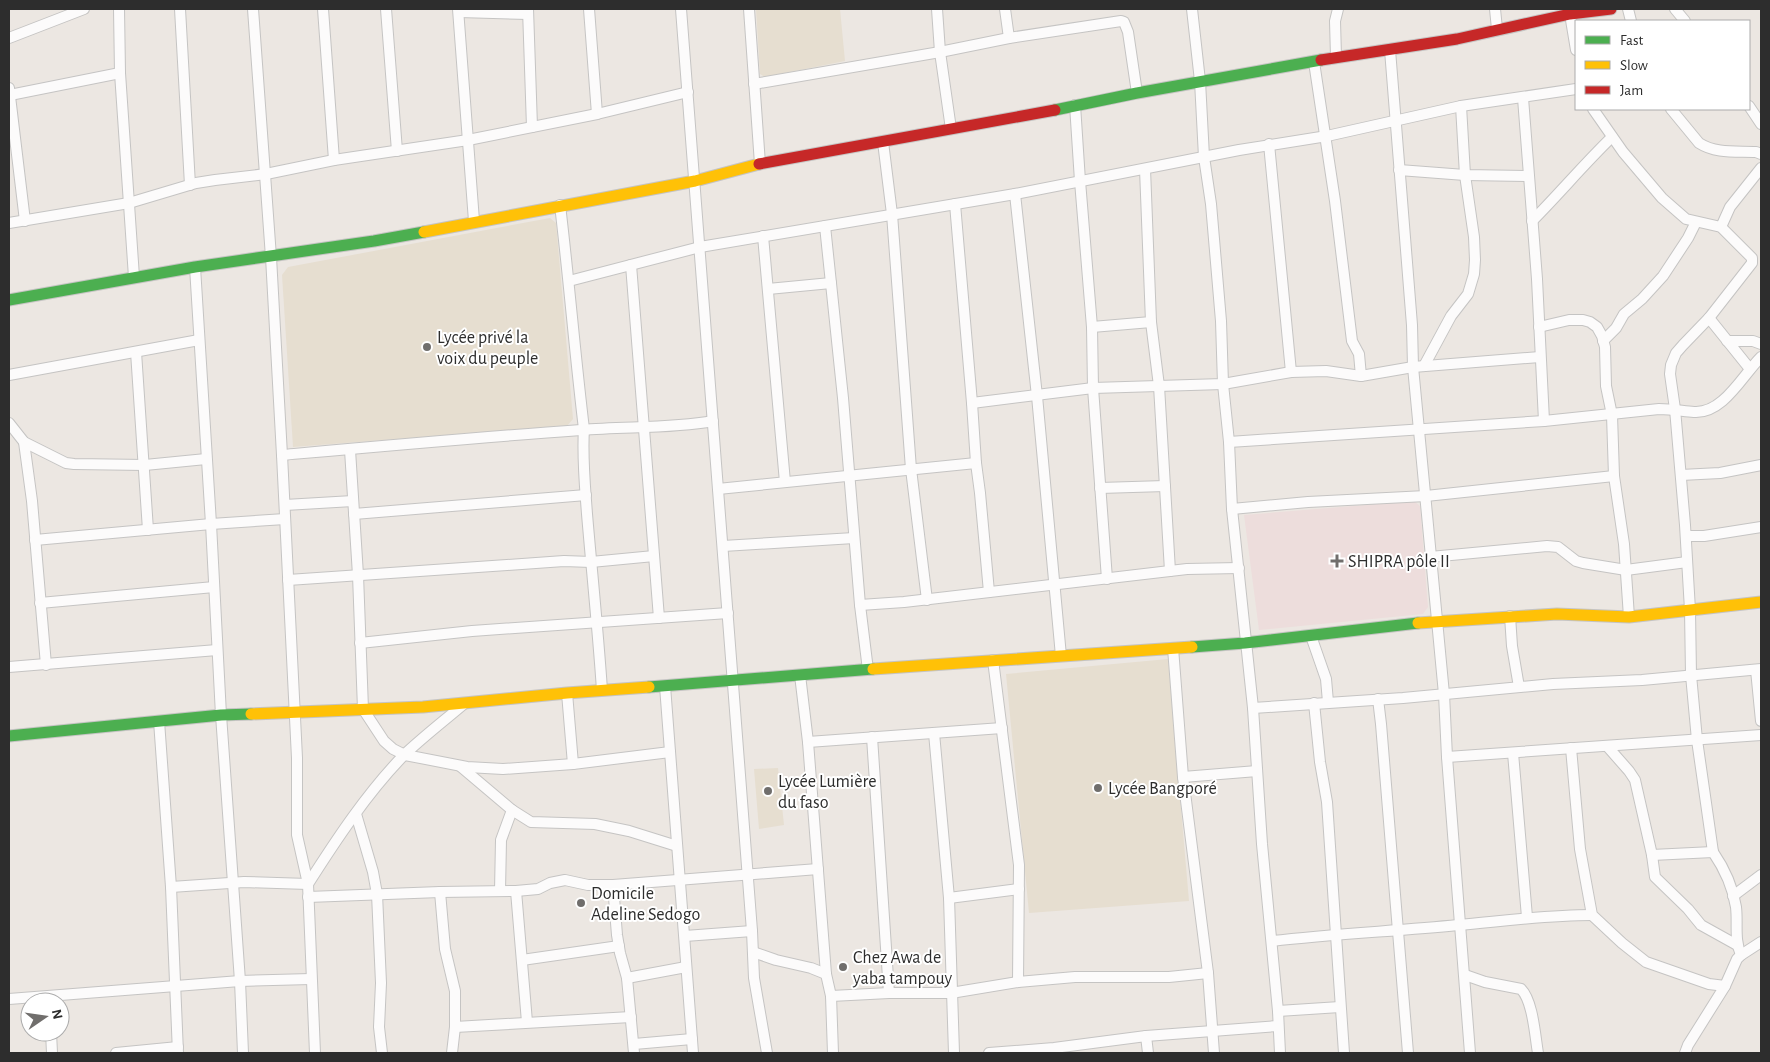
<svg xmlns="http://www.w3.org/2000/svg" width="1770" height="1062" viewBox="0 0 1770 1062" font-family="'Alegreya Sans',sans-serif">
  <rect width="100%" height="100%" fill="#ece7e2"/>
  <!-- education -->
  <g fill="#e6ded0">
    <polygon points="756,9 840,9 845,61 765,77 760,74"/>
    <polygon points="550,218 556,223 573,419 567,426 293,447 282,275 288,267"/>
    <polygon points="1168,659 1189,901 1029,913 1006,674"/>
    <polygon points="778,768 784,825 759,829 754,769"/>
  </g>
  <!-- medical -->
  <polygon fill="#eddddc" points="1414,501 1420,506 1428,607 1423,614 1259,630 1244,515"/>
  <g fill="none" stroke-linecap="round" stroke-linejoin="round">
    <defs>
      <g id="street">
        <polyline points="119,9 120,73 134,277"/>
        <polyline points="180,9 190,185"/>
        <polyline points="253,9 271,257 282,455 297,758 297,835 308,884 315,1053"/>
        <polyline points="323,9 334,160"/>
        <polyline points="386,9 397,151"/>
        <polyline points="458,9 474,221"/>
        <polyline points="528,9 532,127"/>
        <polyline points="589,9 597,114"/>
        <polyline points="681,9 752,931 754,978 767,1053"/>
        <polyline points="749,9 760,164"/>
        <polyline points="937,9 940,52 951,129"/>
        <polyline points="1005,9 1009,38"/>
        <polyline points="1192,9 1200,81 1204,157 1211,204 1221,321 1223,384 1229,442 1232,509 1253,708 1262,844 1278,1011 1280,1053"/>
        <polyline points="1495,9 1497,29"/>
        <polyline points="1628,9 1631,21"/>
        <polyline points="1675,9 1685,21"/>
        <polyline points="459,12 528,14"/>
        <polyline points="1570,14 1576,50"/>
        <polyline points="9,38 84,9"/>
        <polyline points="1390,50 1412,325 1413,367 1444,694 1447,757 1470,1053"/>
        <polyline points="1336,57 1335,21 1338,9"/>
        <polyline points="1314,62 1335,201 1352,341 1359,354 1361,376"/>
        <polyline points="754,84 940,52 1009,38 1121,21 1124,22 1128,32 1137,93"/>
        <polyline points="9,88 25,221"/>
        <polyline points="10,95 120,73"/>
        <polyline points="1523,98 1537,279 1544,421"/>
        <polyline points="1075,105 1080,181 1092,327 1093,388 1107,579"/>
        <polyline points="1749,106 1761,124"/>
        <path d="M1593,109l30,43 39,46 24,21 35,8 31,31v5l-43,55 -26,27 -7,8 -5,12 -1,9 5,35 10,116 5,85 1,65 6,65 16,112c11,16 20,36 23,55 2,17 -2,32 5,48"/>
        <path d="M1671,109l28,34c17,11 37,8 57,9l5,2"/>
        <polyline points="883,142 892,214 911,469 927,600"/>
        <polyline points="1269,144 1291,372"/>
        <polyline points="1399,170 1465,175 1528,176"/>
        <polyline points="1015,194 1037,396 1061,656"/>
        <polyline points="955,204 972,403 976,463 980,493 989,592"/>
        <path d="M560,205c9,75 15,150 24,224 -2,28 1,57 3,85 5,59 11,117 15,176"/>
        <path d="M1532,221c27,-27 52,-57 80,-84"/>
        <polyline points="9,223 129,203 196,183 215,180 266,174 334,160 468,140 597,114 688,92"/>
        <polyline points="825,226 843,398 860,605 868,670"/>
        <polyline points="1721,227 1730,207 1761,168"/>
        <polyline points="763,236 785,482"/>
        <polyline points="631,265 659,618"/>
        <polyline points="195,267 211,524 221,715 240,981 243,1053"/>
        <polyline points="569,281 700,247 1015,194 1239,150 1327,136 1461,106 1576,89"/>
        <polyline points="768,289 831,283"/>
        <polyline points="1709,318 1750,369"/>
        <polyline points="1151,322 1159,386 1170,571"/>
        <polyline points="1092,327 1151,322 1145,169"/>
        <polyline points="1539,327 1569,320 1583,320 1590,322 1597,327 1602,336 1605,347 1606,386 1612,415 1614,476 1624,544 1629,617"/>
        <polyline points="1603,341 1616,328 1624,314 1642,299 1663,276 1688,238 1696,222"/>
        <polyline points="1727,341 1753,341 1761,344"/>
        <polyline points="136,352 148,530"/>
        <polyline points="1424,366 1451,316 1468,294 1474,274 1475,260 1474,237 1465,175 1461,106"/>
        <polyline points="9,375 199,340"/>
        <polyline points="972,403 1093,388 1223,384 1291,372 1326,371 1361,376 1413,367 1540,357"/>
        <polyline points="9,423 24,442 66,463 74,464 145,465 206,459"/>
        <polyline points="24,442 32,501 46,665"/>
        <path d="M1229,442l315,-21 115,-12c12,0 23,2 35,3 29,2 48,-36 67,-55"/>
        <polyline points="350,450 358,575 363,709 384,741 393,749 405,755 467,767 503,769 573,764 670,752"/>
        <path d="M282,455c100,-9 199,-18 299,-25 44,-4 88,-1 132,-9"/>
        <polyline points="1681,475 1720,473 1761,465"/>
        <polyline points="1100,488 1165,486"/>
        <polyline points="718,489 976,463"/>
        <polyline points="285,505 353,501"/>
        <polyline points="1232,509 1308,502 1426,496 1614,476"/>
        <polyline points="354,514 586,495"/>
        <polyline points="1686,536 1704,536 1761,527"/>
        <polyline points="35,540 211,524 285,519"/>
        <polyline points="723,546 854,538"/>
        <polyline points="1430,557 1547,546 1558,547 1576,561 1583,563 1626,570 1687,562"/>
        <polyline points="288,580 507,565 564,561 591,562 654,556"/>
        <polyline points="40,603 214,587"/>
        <polyline points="860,605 904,602 1187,569 1239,568"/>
        <polyline points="1510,616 1512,646 1519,687"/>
        <polyline points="1311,636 1326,679 1328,702"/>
        <polyline points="360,643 472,631 728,613"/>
        <polyline points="1173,648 1183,777 1208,973 1214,1053"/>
        <polyline points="993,660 1019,865 1018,982"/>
        <polyline points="9,667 217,650"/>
        <polyline points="1756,670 1761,721"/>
        <polyline points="800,675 808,742 826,974 831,996 833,1053"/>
        <polyline points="665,686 693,1053"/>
        <polyline points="567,693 573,764"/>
        <polyline points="1378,699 1381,724 1408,1053"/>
        <polyline points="1314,703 1320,762 1327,802 1344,1053"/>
        <polyline points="1253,708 1403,698 1553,684 1642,680 1761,669"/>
        <polyline points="159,721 171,887 178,1053"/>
        <polyline points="934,733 949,898 954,1053"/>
        <polyline points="872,737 889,993"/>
        <polyline points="808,742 1002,728"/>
        <polyline points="1607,746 1629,771 1635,780 1652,855 1655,877 1688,909 1701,925 1737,945"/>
        <polyline points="1571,748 1580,849 1592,915 1622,943 1646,962 1709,984 1725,986"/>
        <polyline points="1513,753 1527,917"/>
        <polyline points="1447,757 1761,735"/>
        <polyline points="460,766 512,810 531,822 595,824 629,831 677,846"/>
        <polyline points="1183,777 1257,771"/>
        <polyline points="356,814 373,872 377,894 381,983 379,1027 382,1053"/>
        <polyline points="1652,855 1713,852"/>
        <polyline points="613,885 617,935 620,953 627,978 634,1053"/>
        <path d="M171,887l73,-5 64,2c28,-44 59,-91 96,-129 19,-18 41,-35 61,-52"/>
        <polyline points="500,891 501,840 512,810"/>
        <polyline points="516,891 527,1022"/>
        <polyline points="440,892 445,949 455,991 455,1027 452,1053"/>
        <polyline points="1733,896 1761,875"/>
        <polyline points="308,897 440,892 516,891 538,889 550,883 565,880 588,885 613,885 818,869"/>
        <polyline points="949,898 1019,889"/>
        <polyline points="685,936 752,931"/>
        <path d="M1272,941c62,-7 124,-10 186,-16 45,-4 89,-10 134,-10"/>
        <polyline points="753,952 776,960 811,968 826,974"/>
        <polyline points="522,960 619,946"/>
        <path d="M1465,975l20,7 36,7c12,12 14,47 17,64"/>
        <polyline points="627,978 686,967"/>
        <polyline points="831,996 889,993 951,993 1018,982 1075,977 1169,977 1208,973"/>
        <polyline points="9,999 240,981 311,979"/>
        <polyline points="1278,1011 1340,1007"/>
        <polyline points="455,1027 631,1017"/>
        <polyline points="51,1032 52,1053"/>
        <polyline points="1146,1036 1148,1053"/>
        <polyline points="634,1044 692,1039"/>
        <polyline points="116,1053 178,1047"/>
        <polyline points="989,1053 1054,1048 1146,1036 1278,1026"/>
        <polyline points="1685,1053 1688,1045 1725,986 1737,959 1741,955 1761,942"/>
      </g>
      <g id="fast">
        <polyline points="1055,110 1137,93 1321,60"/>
        <polyline points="9,300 195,267 374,241 424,232"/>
        <polyline points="1192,647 1245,643 1418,623"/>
        <polyline points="649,687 873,669"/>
        <polyline points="9,736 221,715 251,714"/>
      </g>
      <g id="slow">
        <polyline points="424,232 695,181 759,164"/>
        <polyline points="1418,623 1557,614 1629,617 1761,602"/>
        <polyline points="873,669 1192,647"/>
        <polyline points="251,714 423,707 567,693 649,687"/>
      </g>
      <g id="jam">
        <polyline points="1321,60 1457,39 1570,14 1611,9"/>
        <polyline points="759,164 1055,110"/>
      </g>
    </defs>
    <!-- street casing -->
    <use href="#street" stroke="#c5c4c3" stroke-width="12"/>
    <!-- fast casing -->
    <use href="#fast" stroke="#c5c4c3" stroke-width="13"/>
    <!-- slow casing -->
    <use href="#slow" stroke="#c5c4c3" stroke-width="13"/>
    <!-- jam casing -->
    <use href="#jam" stroke="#c5c4c3" stroke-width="13"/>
    <!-- street -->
    <use href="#street" stroke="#fcfbfb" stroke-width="10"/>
    <!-- fast -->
    <use href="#fast" stroke="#4caf50" stroke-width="11"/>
    <!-- slow -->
    <use href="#slow" stroke="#ffc107" stroke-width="11"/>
    <!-- jam -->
    <use href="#jam" stroke="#c62828" stroke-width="11"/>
  </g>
  <!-- markers -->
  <g fill="#706e6c" stroke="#fff" stroke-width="2">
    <circle cx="427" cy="347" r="5"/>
    <path d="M1334.5 553.5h5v5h5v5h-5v5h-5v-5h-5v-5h5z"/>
    <circle cx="1098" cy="788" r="5"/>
    <circle cx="768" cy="791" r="5"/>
    <circle cx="581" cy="903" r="5"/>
    <circle cx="843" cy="967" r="5"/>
  </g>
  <g text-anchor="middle" stroke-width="4" stroke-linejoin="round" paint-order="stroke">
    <!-- poi labels -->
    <g font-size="18" fill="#2d2d2d" stroke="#fff" text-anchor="start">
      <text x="437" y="343">Lycée privé la<tspan x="437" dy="21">voix du peuple</tspan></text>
      <text x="1348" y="567">SHIPRA pôle II</text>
      <text x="778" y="787">Lycée Lumière<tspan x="778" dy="21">du faso</tspan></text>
      <text x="1108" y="794">Lycée Bangporé</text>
      <text x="591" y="899">Domicile<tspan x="591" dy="21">Adeline Sedogo</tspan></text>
      <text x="853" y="963">Chez Awa de<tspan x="853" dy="21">yaba tampouy</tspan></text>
    </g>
  </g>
  <!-- border -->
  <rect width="1770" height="1062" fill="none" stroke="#2d2d2d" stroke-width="20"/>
  <!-- legend -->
  <rect x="1575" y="20" width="175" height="90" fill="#ffffff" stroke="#ababab"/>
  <rect x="1585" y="36" width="25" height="8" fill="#4caf50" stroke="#ababab"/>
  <text x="1620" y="45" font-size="15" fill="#2d2d2d">Fast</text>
  <rect x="1585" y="61" width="25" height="8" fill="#ffc107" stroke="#ababab"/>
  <text x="1620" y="70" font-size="15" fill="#2d2d2d">Slow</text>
  <rect x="1585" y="86" width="25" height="8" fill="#c62828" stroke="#ababab"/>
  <text x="1620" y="95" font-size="15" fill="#2d2d2d">Jam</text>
  <!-- north arrow -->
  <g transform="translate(45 1017) rotate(77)"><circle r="24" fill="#ffffff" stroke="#ababab"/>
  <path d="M0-4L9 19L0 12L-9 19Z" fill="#706e6c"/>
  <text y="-8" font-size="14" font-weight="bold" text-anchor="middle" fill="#2d2d2d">N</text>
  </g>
</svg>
